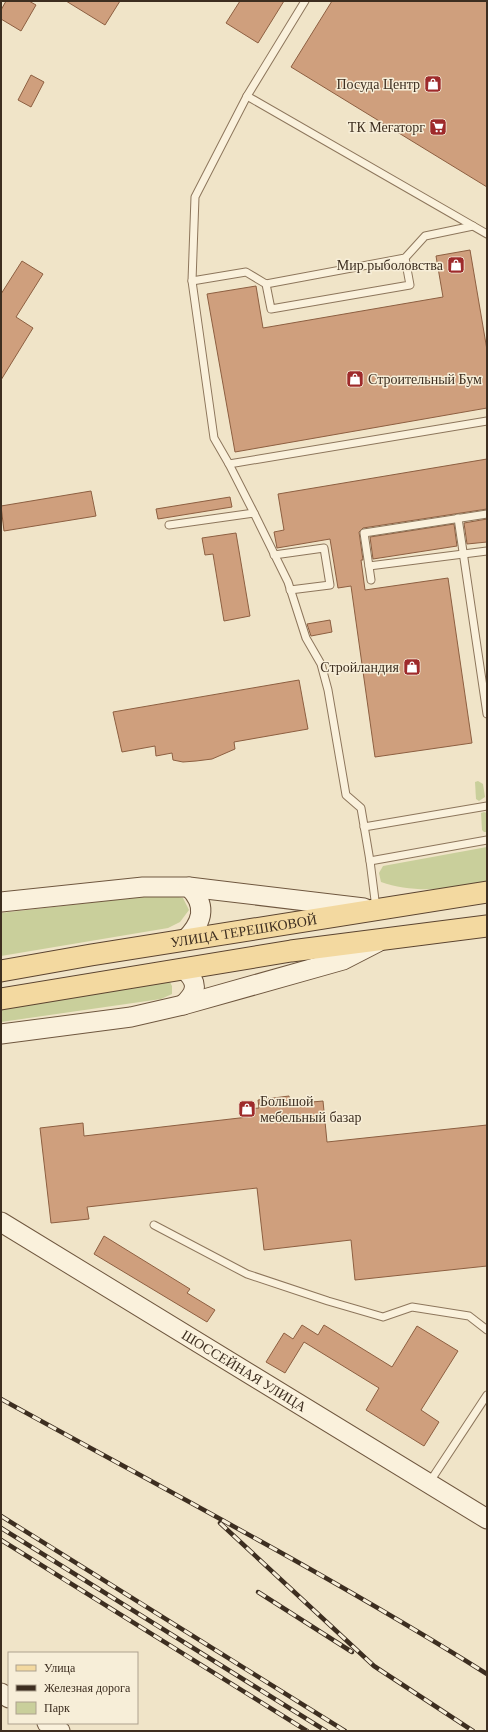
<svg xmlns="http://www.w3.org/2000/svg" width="488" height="1732" viewBox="0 0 488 1732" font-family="Georgia,serif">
  <rect width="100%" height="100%" fill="#f0e4c8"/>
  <!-- green -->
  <g fill="#c9cf9b">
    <polygon points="478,781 483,784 485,797 479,801 476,799 475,782"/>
    <polygon points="484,812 487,813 487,832 484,832 482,830 481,813"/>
    <path d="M487,847v35c-33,7 -74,12 -106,0l-2,-9 4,-7z"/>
    <polygon points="167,894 183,898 189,910 180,922 168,928 1,956 1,913"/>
    <polygon points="169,980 172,986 172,994 161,999 1,1022 1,1007"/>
  </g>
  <!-- building -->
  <g fill="#cf9f7d" stroke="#8d5f41">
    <polygon points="6,1 29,1 36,5 21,31 1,19 1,10"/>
    <polygon points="66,1 120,1 105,25"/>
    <polygon points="240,1 284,1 258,43 226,23"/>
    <polygon points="332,1 487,1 487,187 291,67"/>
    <polygon points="31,75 44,82 31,107 18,100"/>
    <polygon points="470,250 487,350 487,408 235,452 207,294 256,286 263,328 443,297 436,256"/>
    <polygon points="22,261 43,274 16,317 33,328 1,380 1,294"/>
    <polygon points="487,459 487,509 363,528 359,532 363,560 361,560 365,590 448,578 472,743 375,757 351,586 338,588 330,539 277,548 274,532 284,530 278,494"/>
    <polygon points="91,491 96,516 4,531 1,506"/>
    <polygon points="230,497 232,507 158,519 156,509"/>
    <polygon points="487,519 487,542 467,544 464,523"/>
    <polygon points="454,524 457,546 373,559 370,537"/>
    <polygon points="236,533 250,616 224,621 213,554 205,555 202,538"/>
    <polygon points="330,620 332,632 311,636 307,624"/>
    <polygon points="299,680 308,729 234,742 235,749 212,759 196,761 183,762 173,760 172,753 156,756 155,746 122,752 113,712"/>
    <polygon points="289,1096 290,1104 323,1101 327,1142 487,1125 487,1266 355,1280 351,1240 264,1250 257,1188 87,1207 89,1219 51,1223 40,1128 83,1123 84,1136 248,1117 247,1109 259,1108 258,1100"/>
    <polygon points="104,1236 190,1289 187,1293 215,1310 207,1322 94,1254"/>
    <polygon points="302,1325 318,1335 324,1325 392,1367 417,1326 458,1351 421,1410 439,1422 424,1446 366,1410 379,1388 304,1342 285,1373 266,1362 284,1333 293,1339"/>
  </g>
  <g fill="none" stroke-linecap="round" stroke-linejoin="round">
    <defs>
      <g id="lane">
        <polyline points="305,1 247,96 195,197 192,281 214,438 229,464 487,421"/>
        <polyline points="247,96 487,234"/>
        <polyline points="192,281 246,272 266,284 405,258 425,236 473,226"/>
        <polyline points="266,284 271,309 410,285 405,258"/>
        <polyline points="229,464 254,513"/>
        <polyline points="458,518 487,714"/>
        <polyline points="169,525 254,513 288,582 306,638 321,664 328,690 346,795 361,808 370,861"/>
        <polyline points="274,555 324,548 330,585 290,590"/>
        <polyline points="369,566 487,551"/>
        <polyline points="371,580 364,533 487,514"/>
        <polyline points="364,827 487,806"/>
        <polyline points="376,908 370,861 487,840"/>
        <polyline points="154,1225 247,1274 328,1301 383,1317 412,1307 469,1316 487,1330"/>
        <polyline points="429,1483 487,1395"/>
      </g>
      <g id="secondary">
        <polyline points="1,902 143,887 189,887 364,908"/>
        <path d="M185,940c17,-17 23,-34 4,-53"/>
        <path d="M183,1005c14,-13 16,-22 1,-36"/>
        <polyline points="1,1034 131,1017 183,1005 343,960 378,942"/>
        <path id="s1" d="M1,1222l486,297"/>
        <polyline points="1,1693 9,1698"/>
        <polyline points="47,1723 60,1731"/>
      </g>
      <g id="primary">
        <path id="s2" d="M1,971l90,-16 396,-63"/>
        <polyline points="1,999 291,951 487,926"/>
      </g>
    </defs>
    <!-- lane casing -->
    <use href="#lane" stroke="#8d765c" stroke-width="9"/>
    <!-- secondary casing -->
    <use href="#secondary" stroke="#6f573f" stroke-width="21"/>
    <!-- primary casing -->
    <use href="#primary" stroke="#5b4430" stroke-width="23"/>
    <!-- lane -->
    <use href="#lane" stroke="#faf1dc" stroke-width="7"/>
    <!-- secondary -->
    <use href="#secondary" stroke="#faf1dc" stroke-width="19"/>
    <!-- primary -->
    <use href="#primary" stroke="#f3d9a0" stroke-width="21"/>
    <defs>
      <g id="rail">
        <path d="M1,1399c163,90 328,176 486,275"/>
        <polyline points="1,1516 345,1731"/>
        <polyline points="220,1523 374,1666 473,1731"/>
        <polyline points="1,1528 326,1731"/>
        <polyline points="1,1540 307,1731"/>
        <polyline points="258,1592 352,1652"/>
      </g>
    </defs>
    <!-- rail casing -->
    <use href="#rail" stroke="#3d2e20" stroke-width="4.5"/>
    <!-- rail -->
    <use href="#rail" stroke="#f7eed8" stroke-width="3" stroke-dasharray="9" stroke-linecap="butt"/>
  </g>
  <!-- icons -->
  <defs>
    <symbol id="shop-square" viewBox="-11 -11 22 22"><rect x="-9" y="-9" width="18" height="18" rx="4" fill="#9e2a2b" stroke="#f7eed8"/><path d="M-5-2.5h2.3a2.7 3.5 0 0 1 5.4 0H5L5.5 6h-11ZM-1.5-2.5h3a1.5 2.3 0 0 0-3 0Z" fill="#fff"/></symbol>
    <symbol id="supermarket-square" viewBox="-11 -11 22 22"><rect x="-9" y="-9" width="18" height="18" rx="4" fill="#9e2a2b" stroke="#f7eed8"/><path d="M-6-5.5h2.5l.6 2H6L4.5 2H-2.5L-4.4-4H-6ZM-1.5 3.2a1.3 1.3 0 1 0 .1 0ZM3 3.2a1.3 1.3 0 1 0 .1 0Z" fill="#fff"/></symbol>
  </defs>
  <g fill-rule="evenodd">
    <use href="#shop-square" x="423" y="74" width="20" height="20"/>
    <use href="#supermarket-square" x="428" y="117" width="20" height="20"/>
    <use href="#shop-square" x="446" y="255" width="20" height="20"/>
    <use href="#shop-square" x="345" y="369" width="20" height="20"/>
    <use href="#shop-square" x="402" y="657" width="20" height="20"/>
    <use href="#shop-square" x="237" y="1099" width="20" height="20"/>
  </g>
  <g text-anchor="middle" stroke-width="3" stroke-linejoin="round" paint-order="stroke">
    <!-- poi labels -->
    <g font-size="14" fill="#3d2e20" stroke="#f7eed8" text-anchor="end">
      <text x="420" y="89">Посуда Центр</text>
      <text x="425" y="132">ТК Мегаторг</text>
      <text x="443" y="270">Мир рыболовства</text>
      <text x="368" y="384" text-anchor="start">Строительный Бум</text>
      <text x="399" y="672">Стройландия</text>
      <text x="260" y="1106" text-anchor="start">Большой<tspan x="260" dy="16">мебельный базар</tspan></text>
    </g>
    <!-- street labels -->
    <g font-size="14" fill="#3d2e20" stroke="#f7eed8">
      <text dy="5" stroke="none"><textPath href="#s2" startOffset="246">УЛИЦА ТЕРЕШКОВОЙ</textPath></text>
      <text dy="5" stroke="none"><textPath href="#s1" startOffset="285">ШОССЕЙНАЯ УЛИЦА</textPath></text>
    </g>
  </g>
  <!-- border -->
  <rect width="488" height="1732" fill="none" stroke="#3d2e20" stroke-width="4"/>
  <!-- legend -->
  <rect x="8" y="1652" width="130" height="72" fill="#f7eed8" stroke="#ada18e"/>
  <rect x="16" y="1665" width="20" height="6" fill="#f3d9a0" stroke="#ada18e"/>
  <text x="44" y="1672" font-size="12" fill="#3d2e20">Улица</text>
  <rect x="16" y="1685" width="20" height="6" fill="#3d2e20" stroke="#ada18e"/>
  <text x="44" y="1692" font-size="12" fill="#3d2e20">Железная дорога</text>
  <rect x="16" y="1702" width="20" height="12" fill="#c9cf9b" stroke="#ada18e"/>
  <text x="44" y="1712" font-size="12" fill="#3d2e20">Парк</text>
</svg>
